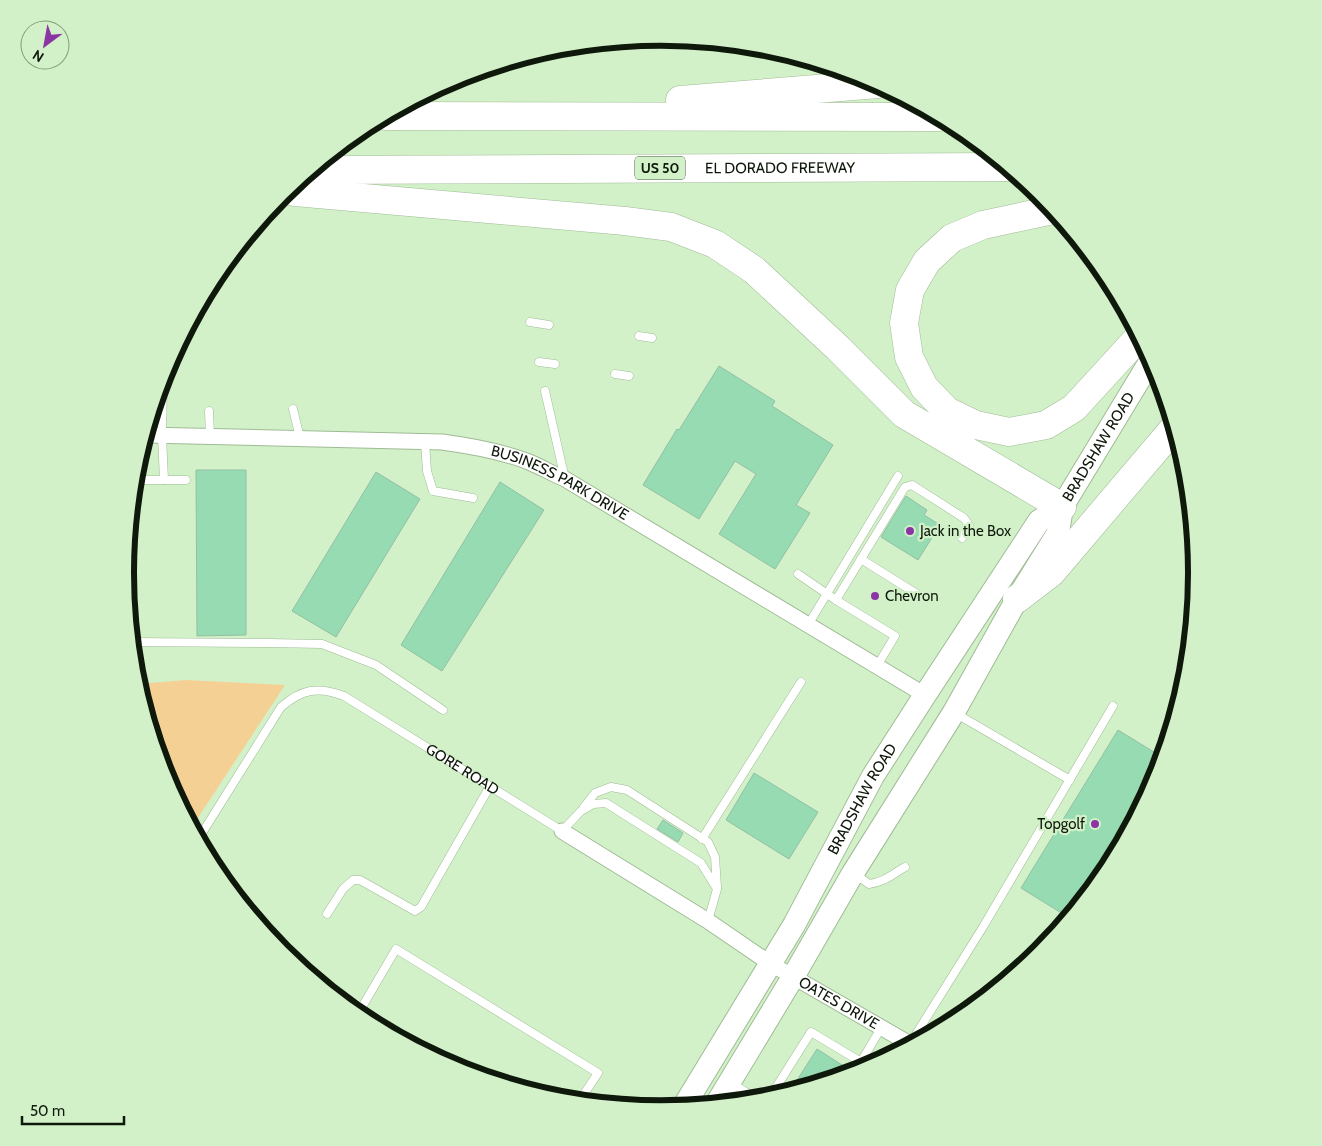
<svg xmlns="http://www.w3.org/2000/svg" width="1322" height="1146" viewBox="0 0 1322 1146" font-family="Cabin,sans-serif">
  <rect width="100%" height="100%" fill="#d3f1c9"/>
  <!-- green -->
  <polygon fill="#f5d095" points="186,680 285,685 192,827 166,778 138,684"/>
  <!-- building -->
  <g fill="#97dbb3" stroke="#92bfa4">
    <polygon points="719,366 775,401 772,406 833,445 796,505 810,513 775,569 719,534 756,474 735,461 699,519 643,485 677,429 679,430"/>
    <polygon points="196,470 246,470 246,635 197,636"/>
    <polygon points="376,472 420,499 336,637 292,611"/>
    <polygon points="500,482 544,510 442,671 401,645"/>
    <polygon points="906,496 927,510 924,515 940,525 918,560 881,537"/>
    <polygon points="1118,730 1162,757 1156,778 1106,871 1068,917 1021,888"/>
    <polygon points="754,773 818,812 789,859 726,820"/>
    <polygon points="663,820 683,833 678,842 657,829"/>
    <polygon points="817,1049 853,1072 790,1091"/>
  </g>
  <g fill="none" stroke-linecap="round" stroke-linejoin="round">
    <defs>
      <g id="service">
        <polyline points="530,322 549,325"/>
        <polyline points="639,336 652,338"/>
        <polyline points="539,362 555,364"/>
        <polyline points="615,374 629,376"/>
        <polyline points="163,382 162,435 164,480"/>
        <polyline points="545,391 565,479"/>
        <polyline points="293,409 300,438"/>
        <polyline points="209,411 210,436"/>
        <polyline points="425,442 427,471 433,491 473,498"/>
        <polyline points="139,480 186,480"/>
        <polyline points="861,559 920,596"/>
        <polyline points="798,574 836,600 895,636 877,666"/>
        <polyline points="836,600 905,487 912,485 964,518 969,525 962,538"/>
        <polyline points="808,625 898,476"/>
        <polyline points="132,642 269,643 322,644 376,665 443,710"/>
        <polyline points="955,713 1070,780"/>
        <polyline points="584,807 595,793 611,787 627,790 708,842 715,857 717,887"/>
        <path id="s1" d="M199,838l82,-131c21,-18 37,-21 63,-11l218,135 19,-20 12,-7 13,-1 95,60 16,26 -9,32"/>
        <polyline points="702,839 801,682"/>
        <path d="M855,874l14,10c16,-2 22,-9 36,-17"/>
        <polyline points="327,914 343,889 353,880 360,880 415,911 421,907 490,786"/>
        <polyline points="358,1014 396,949 598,1073 584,1094 597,1102"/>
        <polyline points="910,1044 983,927 1113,706"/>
        <polyline points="731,1083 757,1099"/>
        <polyline points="770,1097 811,1032 861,1062 881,1028"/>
      </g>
      <g id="minor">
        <path id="s2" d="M146,435l296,7c30,4 59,9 87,20 12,5 24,12 36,17l360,216"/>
        <path id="s3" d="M562,831l146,90 63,43 139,80"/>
      </g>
      <g id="secondary">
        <path id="s4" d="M717,1103l76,-126 60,-104 101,-161 63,-113 41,-66 4,-26 89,-147"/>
        <path id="s5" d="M684,1106l110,-181 79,-149 52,-81 114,-174 23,-14"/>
      </g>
      <g id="motorway">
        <polyline points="680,100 878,84"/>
        <polyline points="386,116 939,117"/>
        <path id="s6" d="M312,170l695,-3"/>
        <polyline points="288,190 295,192 625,221 671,227 715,244 754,270 838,348 904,414 1062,507"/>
        <polyline points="1053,210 983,225 952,238 927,261 910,290 904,323 909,357 924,387 947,411 976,425 1009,432 1046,425 1074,408 1139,337"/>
        <polyline points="1017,599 1051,573 1174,428"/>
      </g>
    </defs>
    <!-- service casing -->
    <use href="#service" stroke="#9fbb95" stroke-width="9"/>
    <!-- minor casing -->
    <use href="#minor" stroke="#9fbb95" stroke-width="17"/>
    <!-- secondary casing -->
    <use href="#secondary" stroke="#9fbb95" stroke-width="24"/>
    <!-- motorway casing -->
    <use href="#motorway" stroke="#9fbb95" stroke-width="29"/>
    <!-- service -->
    <use href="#service" stroke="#fff" stroke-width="8"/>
    <!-- minor -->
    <use href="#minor" stroke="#fff" stroke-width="15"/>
    <!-- secondary -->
    <use href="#secondary" stroke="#fff" stroke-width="22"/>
    <!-- motorway -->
    <use href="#motorway" stroke="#fff" stroke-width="28"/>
  </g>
  <!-- markers -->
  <g fill="#8b35a3" stroke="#d3f1c9" stroke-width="2">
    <circle cx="910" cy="531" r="5"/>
    <circle cx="875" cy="596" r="5"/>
    <circle cx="1095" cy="824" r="5"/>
  </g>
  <g text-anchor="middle" stroke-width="4.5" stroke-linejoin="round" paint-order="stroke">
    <!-- shield labels -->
    <rect fill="#d3f1c9" stroke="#4a5a44" stroke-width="1" x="635" y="156.5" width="50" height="23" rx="4"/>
    <g font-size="14" font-weight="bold" fill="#0f190b">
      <text x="660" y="173">US 50</text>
    </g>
    <!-- street labels -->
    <g font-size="15" fill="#0f190b" stroke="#d3f1c9">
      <text dy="5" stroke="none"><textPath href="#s6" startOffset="468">EL DORADO FREEWAY</textPath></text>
      <text dy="5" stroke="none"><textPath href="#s4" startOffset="761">BRADSHAW ROAD</textPath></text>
      <text dy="5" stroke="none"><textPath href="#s2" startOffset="422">BUSINESS PARK DRIVE</textPath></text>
      <text dy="5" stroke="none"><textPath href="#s1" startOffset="362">GORE ROAD</textPath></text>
      <text dy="5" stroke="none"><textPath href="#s5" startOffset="355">BRADSHAW ROAD</textPath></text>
      <text dy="5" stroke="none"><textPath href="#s3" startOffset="326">OATES DRIVE</textPath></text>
    </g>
    <!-- poi labels -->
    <g font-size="15" fill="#0f190b" stroke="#d3f1c9" text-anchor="start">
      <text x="920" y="536">Jack in the Box</text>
      <text x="885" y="601">Chevron</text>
      <text x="1085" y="829" text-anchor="end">Topgolf</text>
    </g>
  </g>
  <!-- crop -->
  <path d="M0 0H1322V1146H0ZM134 573a527 527 0 1 1 1054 0a527 527 0 1 1-1054 0Z" fill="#d3f1c9" fill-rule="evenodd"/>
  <path fill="none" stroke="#0f190b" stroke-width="6" d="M134 573a527 527 0 1 1 1054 0a527 527 0 1 1-1054 0Z"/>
  <!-- north arrow -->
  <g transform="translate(45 45) rotate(212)"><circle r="24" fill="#d3f1c9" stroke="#859b7d"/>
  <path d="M0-4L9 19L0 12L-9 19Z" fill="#8b35a3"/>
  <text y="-8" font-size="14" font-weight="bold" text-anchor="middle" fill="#0f190b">N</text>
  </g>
  <!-- scale -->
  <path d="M22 1116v8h102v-8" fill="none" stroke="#0f190b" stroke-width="2.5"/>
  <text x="30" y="1116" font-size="15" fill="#0f190b" stroke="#d3f1c9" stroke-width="4" paint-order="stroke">50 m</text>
</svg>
